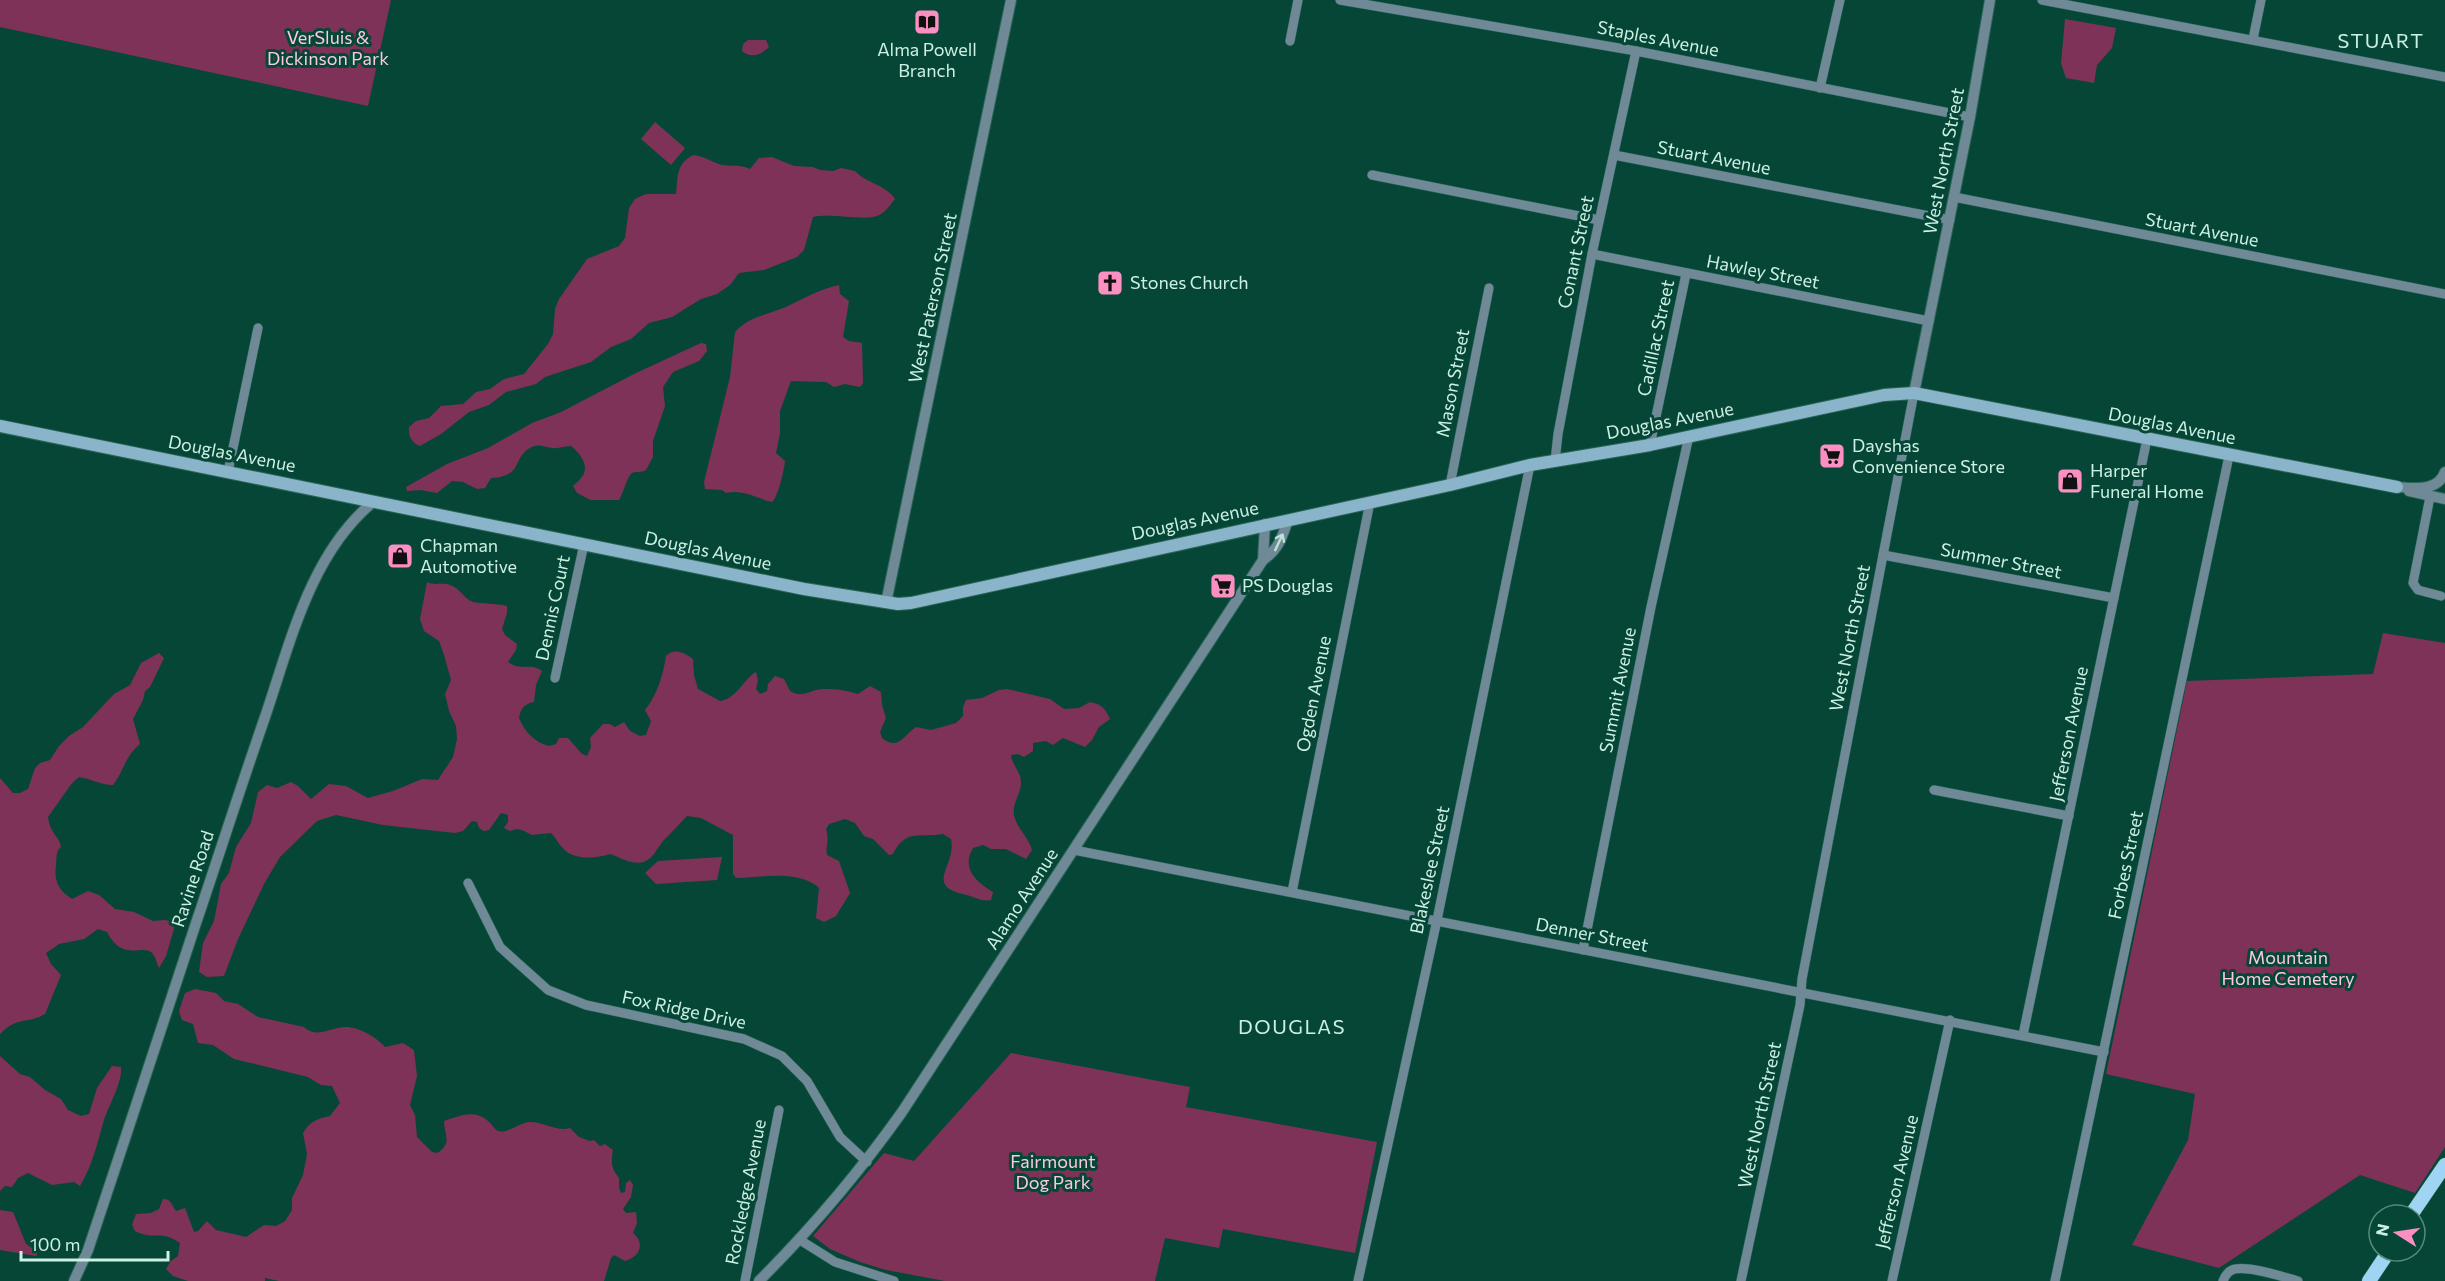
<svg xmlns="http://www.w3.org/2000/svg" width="2445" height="1281" viewBox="0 0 2445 1281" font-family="Commissioner,sans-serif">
  <rect width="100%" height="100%" fill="#064637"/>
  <!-- green -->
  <g fill="#7f3258">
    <polygon points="0,0 391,0 368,106 0,27"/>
    <polygon points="2065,19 2116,28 2112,48 2097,65 2094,83 2066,78 2061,63"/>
    <path d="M748,40h18l3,7c-8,8 -18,12 -27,4l1,-7z"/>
    <polygon points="655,122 685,148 671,165 641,139"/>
    <path d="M693,155c12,2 13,4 23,8 11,5 22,0 34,6l9,-11 13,-1 22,9 19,1 7,3 13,1 8,-3 14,3c12,13 30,13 40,28 -5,6 -10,14 -18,17 -14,5 -44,-3 -64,1l-9,33 -7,7 -33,13 -25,3 -9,12 -13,9 -16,5 -29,18 -23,6 -18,16 -20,8 -20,15 -46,15 -9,7 -30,8 -17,13 -20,7 -28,22 -21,12c-8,-3 -12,-10 -11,-19l7,-6 13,-3 12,-12 22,-2 13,-12 14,-3 14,-10 20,-5 24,-30 5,-10 2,-25 4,-10 28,-40 32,-13 6,-8 4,-30 6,-9 11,-5h30c2,-18 0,-30 17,-39z"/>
    <path d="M839,285l1,9 9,7 -6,36 6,4 13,2 1,40 -3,4 -15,-3 -11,3 -8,-5 -35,-1 -11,30v22l-4,20 9,8c-1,10 -7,36 -13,41 -16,-4 -29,-13 -46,-9l-4,-3 -17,-1 -1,-7 26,-105 5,-45c13,-16 37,-18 55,-27 17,-8 30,-16 49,-20z"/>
    <path d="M701,343l5,1 1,7 -8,10 -26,11 -10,15 2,19 -12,35v16l-7,13c-5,3 -10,1 -14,3 -4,2 -9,21 -13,27h-28l-14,-7 -4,-7c3,-3 6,-5 8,-8 10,-11 -1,-25 -10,-32 -6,0 -13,3 -19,2 -9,-1 -13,-5 -22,0 -18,10 -6,28 -39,30l-6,10 -8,1 -14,-7 -11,-1 -15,12 -16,-3 -14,1 -1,-4 41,-23 41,-16 44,-25 29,-11 75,-39z"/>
    <path d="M427,582c8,4 15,0 23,3 10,3 14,14 23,17 8,2 23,1 34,4v7l-5,16 3,6 12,9 -1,6 -8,12c14,10 21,0 34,9l-6,14 -2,17c-10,2 -13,6 -15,16 6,14 15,24 30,28l7,-2 3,-6h9l14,16 5,2 4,-9 -1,-9 13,-14h7l5,3 9,-5 6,9 10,5 6,-1 5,-14 -6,-11c12,-15 18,-34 21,-54 9,-9 19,-3 27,3l1,16 4,14 22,12c18,-3 22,-21 36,-29l2,8 -2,9 4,5 7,-3 1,-7 7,-8 9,3 6,12c13,8 21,-2 34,-2 12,0 22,1 34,5l12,-8 11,6 1,13 4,13 -6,14 2,6c16,13 21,-2 34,-11l15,3 25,-7 7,-7v-9l3,-7 16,-2 17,-8 8,-1 43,10 14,10 15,-1 11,-6c11,2 16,7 20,17l-11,8 -7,13 -7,7 -22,-9 -10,7 -7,-4 -13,2v8l-9,6 -6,-3 -7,1c1,10 10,17 10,27 0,13 -9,20 -7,33 3,14 14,21 18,35l-6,9 -20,-10h-15l-8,-4 -10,3c-12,20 3,34 20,44l-2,8c-10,2 -18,-4 -28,-6 -39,-9 -6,-29 -12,-55l-8,-5c-23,4 -37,-6 -50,20l-4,1 -16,-16 -9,-3 -9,-13 -10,-4 -16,5 -3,5c4,14 -1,15 1,26l12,6 11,32 -14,23 -12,6 -8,-4 3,-30c-19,-18 -57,-11 -83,-10l-3,-4v-39l-32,-17 -14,-2c-7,7 -13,14 -20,21 -11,9 -14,30 -35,25 -8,-1 -14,-6 -22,-8 -13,4 -31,6 -43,-2 -7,-5 -10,-13 -16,-19l-19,2c-9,-4 -12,-8 -22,-4l-6,-3 4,-6v-7l-7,-2 -12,17 -5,1 -5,-3 -2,-6 -5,-1 -9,10 -8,2 -72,-8 -47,-10 -19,6 -37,36 -16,27 -26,55 -14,37 -17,1 -8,-5 4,-29 11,-22 7,-37 8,-11 7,-26 15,-24 7,-31 9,-7 10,3 14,-6 7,4 13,13 18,-15 17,2 22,12 25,-7 29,-12 16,1 15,-23 4,-18 -1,-13 -7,-15 -4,-17 6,-14 -7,-25 -5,-14 -15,-10 -4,-12z"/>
    <polygon points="2383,633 2445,643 2445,1147 2415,1193 2360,1175 2219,1268 2132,1245 2188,1140 2195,1094 2106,1074 2187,681 2373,674"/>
    <path d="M159,653l5,5 -14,29 -5,4 -2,9 -10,19 7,25c-15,12 -16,27 -27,41 -12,0 -21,-6 -34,-8l-7,6 -24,34c2,17 12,20 13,30 -6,5 -4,11 -5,18 -2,16 2,25 16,34l16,-8 11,4 16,14 19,3 19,9 11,-1 12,2 -10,34 -7,12c-2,-4 -3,-10 -6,-14 -9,-12 -29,10 -46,-22l-9,-3 -14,10 -25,5 -13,9 5,11 10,11 -16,39c-16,10 -28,2 -45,20v-256l13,15h7l8,-4 7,-21 5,-5 10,-3 9,-14 10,-10 14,-9 31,-33 16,-9 11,-22z"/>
    <polygon points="722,857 717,880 656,884 645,873 658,861"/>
    <path d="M195,989l21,4 8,8 14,3 20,13 46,10c13,12 25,1 40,0 13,-1 33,10 41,20l18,-4 11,7 3,26 -7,29 5,10 2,22 15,15 5,1c16,-10 7,-18 7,-32 16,-5 30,-12 44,0 4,3 6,8 10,10 10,3 22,-9 32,-9 14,0 27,10 40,6l9,9 11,4 4,-1 6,6 5,-2 8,6c-2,13 -2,18 6,28v10l2,5 4,-1 1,-9 4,-3 3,5 -2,12 -8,12 3,4 10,-1 1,11 -4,10c13,11 6,24 -8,28l-11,-6 -3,3 -7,23h-325l-14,-3v3h-77l-15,-5 -7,-7 5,-8 7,-5 2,-13c-20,-14 -25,-2 -45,-12l-3,-6 4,-11 15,-1 8,-4 4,-10c9,0 8,6 13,12l9,-3 9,24 4,-1 9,-10 9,9 30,7 18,-12 12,1 9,-5 7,-11v-12l11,-23 4,-21 -4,-21c7,-12 14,-14 27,-17l10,-13 -8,-17 -11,-1 -13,-8 -74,-18 -21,-14 -15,-2 -5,-19 -11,-4 -3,-9 6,-18z"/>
    <polygon points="1011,1053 1190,1087 1186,1107 1377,1142 1355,1253 1223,1229 1219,1248 1165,1238 1155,1281 945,1281 886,1270 860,1262 830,1249 813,1236 884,1153 914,1161"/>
    <path d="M0,1056l20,18 10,3 15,13 16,9 7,11 13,6 8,-2 8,-26 15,-22 9,1c2,14 -12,38 -17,53 -7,24 -11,44 -24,66l-6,-4 -22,3 -24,-12 -10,5 -6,9 -7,-1 -5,5z"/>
    <polygon points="0,1210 13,1212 26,1244 38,1252 36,1256 0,1250"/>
  </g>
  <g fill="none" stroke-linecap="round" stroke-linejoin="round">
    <defs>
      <g id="minor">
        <polyline points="1340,0 1636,51 1970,117"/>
        <polyline points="2042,0 2445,77"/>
        <polyline points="2253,39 2261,0"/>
        <polyline points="1290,41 1298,0"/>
        <polyline points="1820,88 1840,0"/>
        <polyline points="1614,155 1950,220"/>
        <polyline points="1372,175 1599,220"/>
        <polyline points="1954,197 2445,294"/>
        <polyline points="1592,254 1929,321"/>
        <polyline points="1650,445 1686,274"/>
        <polyline points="1555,461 1558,434 1592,254 1636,51"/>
        <polyline points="228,472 258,328"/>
        <polyline points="1450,485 1489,288"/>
        <polyline points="2430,497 2413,583 2418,590 2441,596"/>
        <polyline points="1883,555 2114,598"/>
        <polyline points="555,678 584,544"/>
        <polyline points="1934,790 2069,816"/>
        <polyline points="1074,850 2104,1052"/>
        <polyline points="468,883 500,947 548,990 586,1005 744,1039 782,1056 807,1081 840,1137 867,1162"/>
        <polyline points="1292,892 1370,502"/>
        <polyline points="1583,950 1651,607 1689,436"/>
        <polyline points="2023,1035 2147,439"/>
        <polyline points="800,1240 835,1262 894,1281"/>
        <polyline points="745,1281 779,1110"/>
        <polyline points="1358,1281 1437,920 1530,465"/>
        <polyline points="1741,1281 1800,1005 1802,979 1914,393"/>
        <polyline points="1892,1281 1950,1020"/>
        <polyline points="2055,1281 2229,456"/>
        <path d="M2223,1281c2,-5 4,-9 9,-11 13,-6 51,7 66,11"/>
      </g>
      <g id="tertiary">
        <polyline points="1914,393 1970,117 1990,0"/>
        <path d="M2397,487c18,1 41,5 48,-15"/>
        <polyline points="2409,491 2445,499"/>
        <polyline points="1263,560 1265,524"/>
        <polyline points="886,603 1011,0"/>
        <path d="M74,1281l14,-31c36,-109 73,-218 108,-327 23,-68 45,-137 69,-206 25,-73 45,-163 108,-215"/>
        <path d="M759,1281c54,-54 99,-107 143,-169l361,-552c16,-11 19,-23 25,-40"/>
      </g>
      <polyline id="secondary" points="0,426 804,589 898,604 911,603 1450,485 1530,465 1650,445 1884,395 1914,393 2397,487"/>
      <g id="primary">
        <polyline points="2411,1215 2445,1165"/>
        <polyline points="2369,1281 2389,1251"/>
      </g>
    </defs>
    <!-- minor casing -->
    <use href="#minor" stroke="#2a6556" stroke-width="10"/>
    <!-- tertiary casing -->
    <use href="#tertiary" stroke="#2a6556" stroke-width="12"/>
    <!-- secondary casing -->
    <use href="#secondary" stroke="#2a6556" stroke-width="14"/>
    <!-- primary casing -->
    <use href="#primary" stroke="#2a6556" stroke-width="15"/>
    <!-- minor -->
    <use href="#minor" stroke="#6f8997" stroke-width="9"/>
    <!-- tertiary -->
    <use href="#tertiary" stroke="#6f8997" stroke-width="10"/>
    <!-- secondary -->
    <use href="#secondary" stroke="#8ab4ca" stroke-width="12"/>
    <!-- primary -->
    <use href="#primary" stroke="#9fd5f2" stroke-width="14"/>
  </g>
  <!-- one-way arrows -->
  <defs><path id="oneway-shaft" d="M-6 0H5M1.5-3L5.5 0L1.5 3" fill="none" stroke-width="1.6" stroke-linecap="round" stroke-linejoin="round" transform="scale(1.5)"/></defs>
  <use stroke="#bee1d8" href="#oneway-shaft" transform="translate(1279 542) rotate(-65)"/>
  <!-- icons -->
  <defs>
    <symbol id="library-square" viewBox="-11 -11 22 22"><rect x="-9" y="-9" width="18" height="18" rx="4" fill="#fc8fc1" stroke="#064637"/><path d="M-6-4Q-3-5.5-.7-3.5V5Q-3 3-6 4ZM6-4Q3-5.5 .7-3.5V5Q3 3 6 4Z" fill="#111"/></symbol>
    <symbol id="church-square" viewBox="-11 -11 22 22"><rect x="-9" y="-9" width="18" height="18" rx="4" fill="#fc8fc1" stroke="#064637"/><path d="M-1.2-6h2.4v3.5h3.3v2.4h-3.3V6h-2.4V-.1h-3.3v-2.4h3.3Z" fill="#111"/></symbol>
    <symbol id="supermarket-square" viewBox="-11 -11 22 22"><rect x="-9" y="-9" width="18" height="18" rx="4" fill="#fc8fc1" stroke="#064637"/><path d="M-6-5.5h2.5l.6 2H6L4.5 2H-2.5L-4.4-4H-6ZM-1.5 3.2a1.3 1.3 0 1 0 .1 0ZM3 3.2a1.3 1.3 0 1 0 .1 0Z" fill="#111"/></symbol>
    <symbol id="shop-square" viewBox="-11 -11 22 22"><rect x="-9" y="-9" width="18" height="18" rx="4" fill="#fc8fc1" stroke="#064637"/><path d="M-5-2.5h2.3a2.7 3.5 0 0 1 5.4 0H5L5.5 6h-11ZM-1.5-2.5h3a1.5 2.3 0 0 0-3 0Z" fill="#111"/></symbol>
  </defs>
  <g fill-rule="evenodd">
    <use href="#library-square" x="912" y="7" width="30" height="30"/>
    <use href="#church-square" x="1095" y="268" width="30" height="30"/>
    <use href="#supermarket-square" x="1817" y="441" width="30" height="30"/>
    <use href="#shop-square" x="2055" y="466" width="30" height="30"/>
    <use href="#shop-square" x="385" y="541" width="30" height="30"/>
    <use href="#supermarket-square" x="1208" y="571" width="30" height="30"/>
  </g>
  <g text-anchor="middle" stroke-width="6" stroke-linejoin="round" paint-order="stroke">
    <!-- park labels -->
    <g font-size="18" fill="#fbcade" stroke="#064637">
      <text x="328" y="44">VerSluis &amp;<tspan x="328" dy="21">Dickinson Park</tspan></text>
      <text x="2288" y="964">Mountain<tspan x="2288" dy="21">Home Cemetery</tspan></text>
      <text x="1053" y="1168">Fairmount<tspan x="1053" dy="21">Dog Park</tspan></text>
    </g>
    <!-- street labels -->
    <g font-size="18" fill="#ccf0e3" stroke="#064637">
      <text transform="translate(1658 39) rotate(11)" y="6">Staples Avenue</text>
      <text transform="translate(1714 158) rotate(11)" y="6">Stuart Avenue</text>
      <text transform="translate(1944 161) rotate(-79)" y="6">West North Street</text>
      <text transform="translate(2202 230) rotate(11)" y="6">Stuart Avenue</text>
      <text transform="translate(1576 252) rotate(-78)" y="6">Conant Street</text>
      <text transform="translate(1763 272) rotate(11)" y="6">Hawley Street</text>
      <text transform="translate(933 298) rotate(-78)" y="6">West Paterson Street</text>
      <text transform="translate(1656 338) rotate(-78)" y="6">Cadillac Street</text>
      <text transform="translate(1453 383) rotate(-79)" y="6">Mason Street</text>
      <text transform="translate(1670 421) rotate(-11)" y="6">Douglas Avenue</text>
      <text transform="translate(2172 426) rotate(11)" y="6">Douglas Avenue</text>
      <text transform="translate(232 454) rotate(11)" y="6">Douglas Avenue</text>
      <text transform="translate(1195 521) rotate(-12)" y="6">Douglas Avenue</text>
      <text transform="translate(708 551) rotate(12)" y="6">Douglas Avenue</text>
      <text transform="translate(2001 561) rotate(11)" y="6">Summer Street</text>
      <text transform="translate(553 608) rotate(-78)" y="6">Dennis Court</text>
      <text transform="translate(1850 638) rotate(-79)" y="6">West North Street</text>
      <text transform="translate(1618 690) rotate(-79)" y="6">Summit Avenue</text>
      <text transform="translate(1314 694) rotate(-79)" y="6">Ogden Avenue</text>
      <text transform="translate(2069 734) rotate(-79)" y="6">Jefferson Avenue</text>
      <text transform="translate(2126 865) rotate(-78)" y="6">Forbes Street</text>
      <text transform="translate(1430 870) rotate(-78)" y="6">Blakeslee Street</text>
      <text transform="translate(193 879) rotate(-72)" y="6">Ravine Road</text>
      <text transform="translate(1022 899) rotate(-57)" y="6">Alamo Avenue</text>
      <text transform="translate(1592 935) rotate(11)" y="6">Denner Street</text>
      <text transform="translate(684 1010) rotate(12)" y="6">Fox Ridge Drive</text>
      <text transform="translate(1760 1115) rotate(-78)" y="6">West North Street</text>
      <text transform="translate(1897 1182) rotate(-77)" y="6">Jefferson Avenue</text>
      <text transform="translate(746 1192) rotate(-79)" y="6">Rockledge Avenue</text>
    </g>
    <!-- poi labels -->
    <g font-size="18" fill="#ccf0e3" stroke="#064637" text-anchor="start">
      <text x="927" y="56" text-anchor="middle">Alma Powell<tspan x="927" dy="21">Branch</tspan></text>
      <text x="1130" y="289">Stones Church</text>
      <text x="1852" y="452">Dayshas<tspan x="1852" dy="21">Convenience Store</tspan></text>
      <text x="2090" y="477">Harper<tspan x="2090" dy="21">Funeral Home</tspan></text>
      <text x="420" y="552">Chapman<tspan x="420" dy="21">Automotive</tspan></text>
      <text x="1242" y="592">PS Douglas</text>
    </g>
    <!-- neighbourhood labels -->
    <g font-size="20" letter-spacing="1.5" fill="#ccf0e3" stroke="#064637">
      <text x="2381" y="48">STUART</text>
      <text x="1292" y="1034">DOUGLAS</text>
    </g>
  </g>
  <!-- north arrow -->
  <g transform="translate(2397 1233) rotate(282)"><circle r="28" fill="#064637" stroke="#558a7c" stroke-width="1.5"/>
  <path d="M0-4.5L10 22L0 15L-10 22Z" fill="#fc8fc1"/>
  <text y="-9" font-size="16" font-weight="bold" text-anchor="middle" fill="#ccf0e3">N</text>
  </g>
  <!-- scale -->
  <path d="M21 1251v9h147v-9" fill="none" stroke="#ccf0e3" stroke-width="3"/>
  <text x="30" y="1251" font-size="18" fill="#ccf0e3" stroke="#064637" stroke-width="4.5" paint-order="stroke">100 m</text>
</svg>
